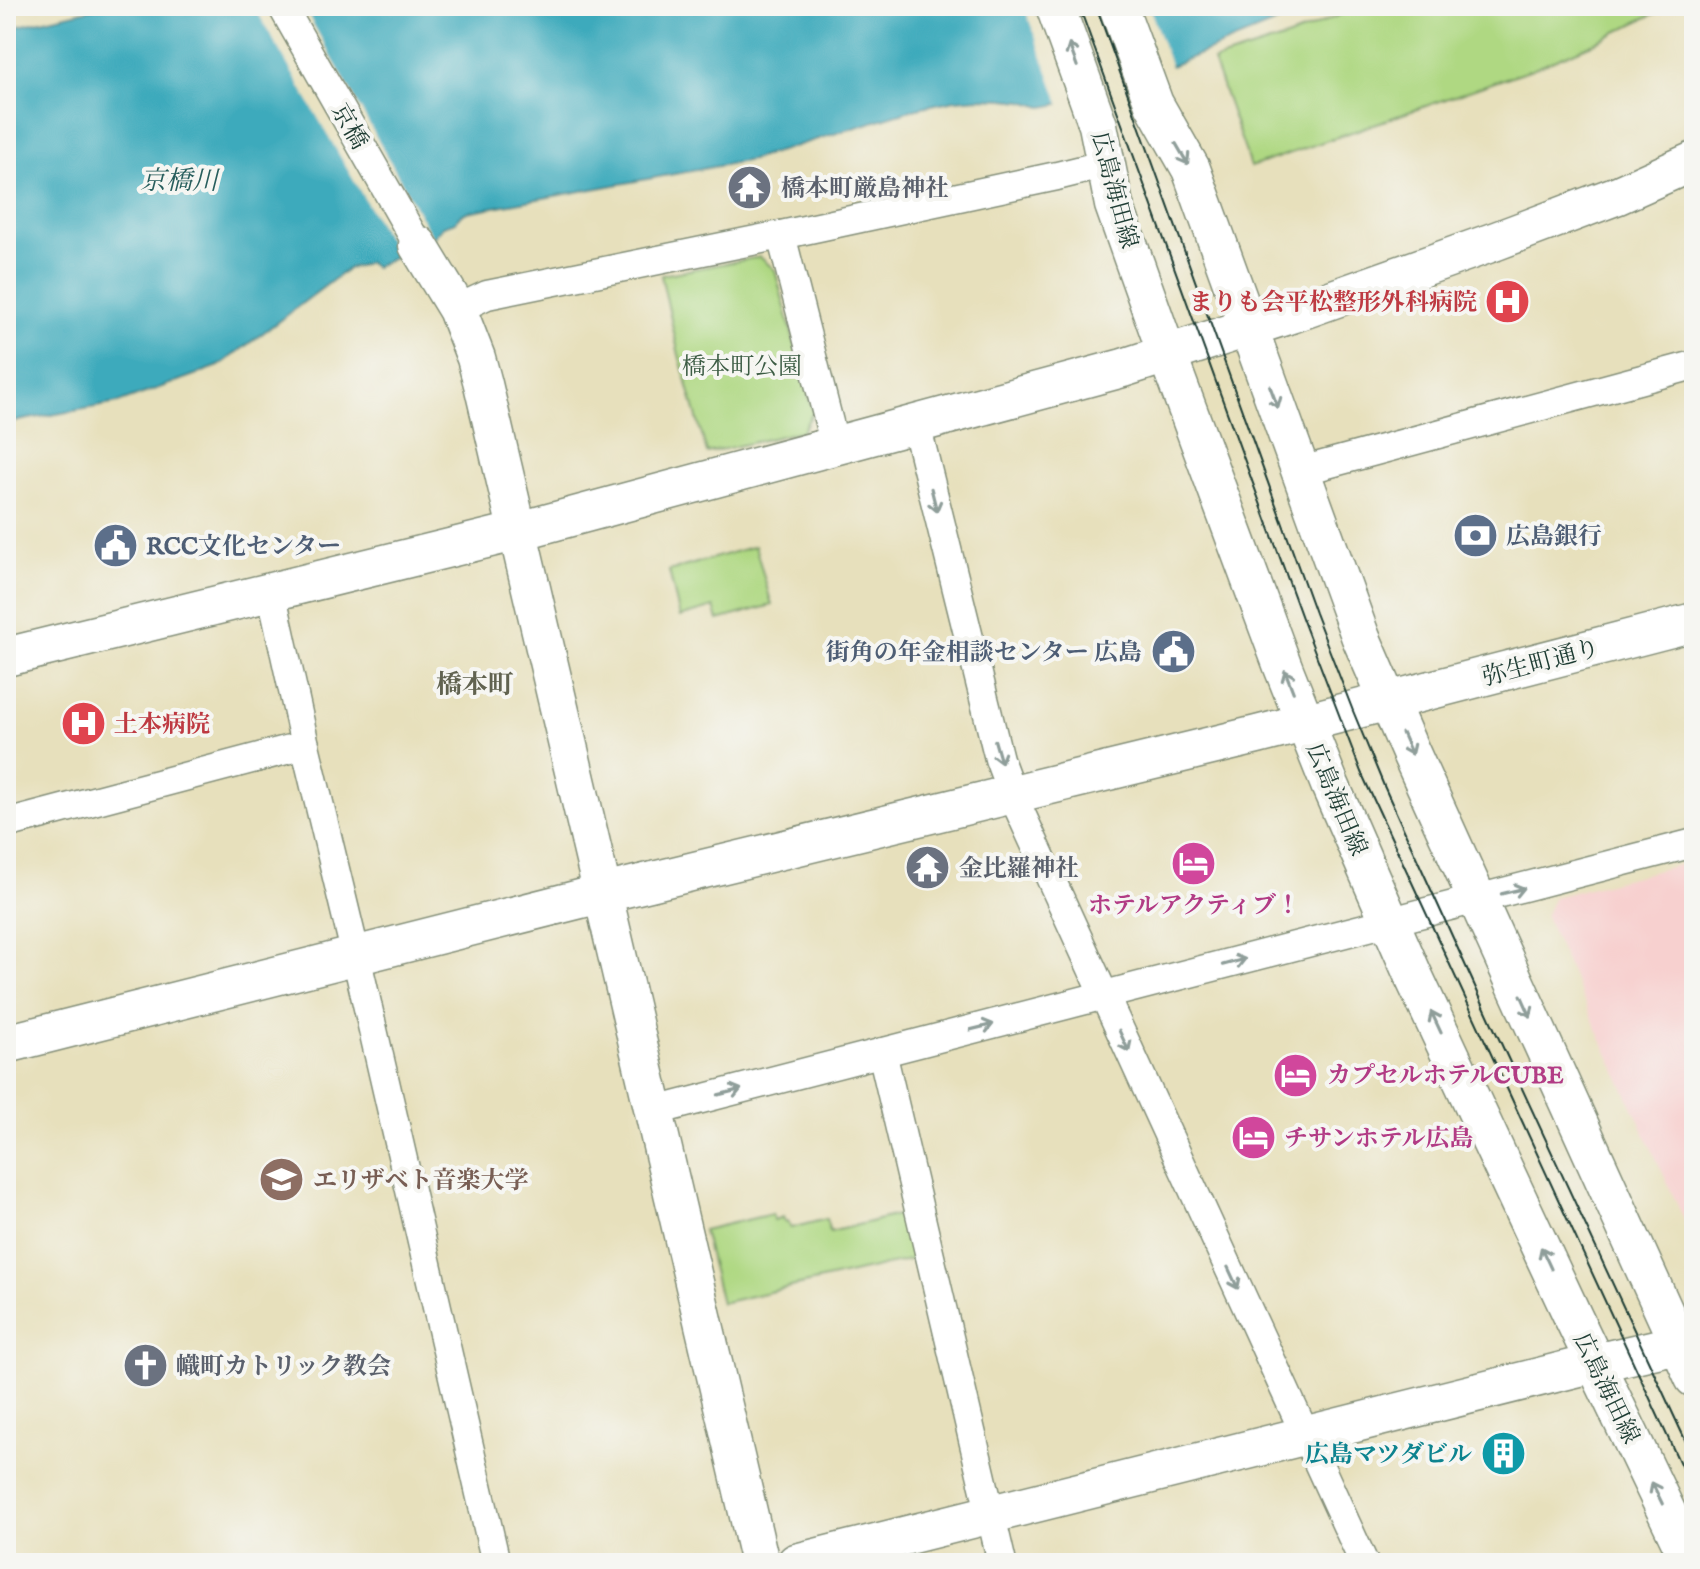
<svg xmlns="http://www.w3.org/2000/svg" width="1700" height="1569" viewBox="0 0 1700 1569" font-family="'IM FELL English','Noto Serif JP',serif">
  <rect width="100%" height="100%" fill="#f6f6f2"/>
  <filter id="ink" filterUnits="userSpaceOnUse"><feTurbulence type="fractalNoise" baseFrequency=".0125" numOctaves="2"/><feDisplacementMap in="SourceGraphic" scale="16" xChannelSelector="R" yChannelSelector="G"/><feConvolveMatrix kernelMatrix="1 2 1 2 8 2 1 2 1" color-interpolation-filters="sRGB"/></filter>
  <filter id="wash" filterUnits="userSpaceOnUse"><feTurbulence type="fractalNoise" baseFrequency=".006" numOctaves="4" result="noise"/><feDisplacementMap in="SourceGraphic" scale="32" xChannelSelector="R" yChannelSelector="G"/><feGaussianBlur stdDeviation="1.8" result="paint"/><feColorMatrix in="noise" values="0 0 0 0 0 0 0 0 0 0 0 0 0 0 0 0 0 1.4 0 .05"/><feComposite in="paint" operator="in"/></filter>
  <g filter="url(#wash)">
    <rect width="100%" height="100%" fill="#e7e0bc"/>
    <!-- built -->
    <polygon fill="#f7d0cf" points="1694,861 1694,1241 1545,916 1554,897"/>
    <!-- green -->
    <g fill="#afd882" stroke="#678a5b" stroke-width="2">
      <polygon points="1360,6 1670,6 1592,44 1532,69 1251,167 1213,61 1289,37"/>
      <polygon points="760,257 775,270 813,412 802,431 707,453 679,355 661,275"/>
      <polygon points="755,546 772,605 718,620 714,607 680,617 669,571"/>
      <polygon points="772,1214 774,1220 783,1217 785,1222 788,1221 791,1228 826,1219 830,1232 901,1214 913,1259 721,1303 703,1230"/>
    </g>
    <!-- water -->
    <polygon fill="#3daabc" stroke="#2e7478" stroke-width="2" points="105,6 1318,6 1173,65 1055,105 1043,107 1023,101 1004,99 979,98 955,100 917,108 751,160 467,212 459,216 456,222 443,226 433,238 375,267 369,263 349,268 219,366 118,403 6,423 6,29"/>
    <!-- pier -->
    <g fill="#e7e0bc">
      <polygon points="254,6 303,6 433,238 397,256"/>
      <polygon points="1024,6 1149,6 1172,70 1061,107"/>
    </g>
  </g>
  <g filter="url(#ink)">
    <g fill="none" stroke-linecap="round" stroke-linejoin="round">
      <defs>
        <g id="street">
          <polyline points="282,6 418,245"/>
          <polyline points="781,235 835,446"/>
          <polyline points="457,309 487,295 781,235 1057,176 1106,164"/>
          <polyline points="916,424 999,759 1012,794 1364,1563"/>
          <polyline points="1301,471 1694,365"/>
          <polyline points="271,591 305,745 356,956 496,1563"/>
          <polyline points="6,824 305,745"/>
          <polyline points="882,1052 1002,1563"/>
          <polyline points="655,1111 1694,843"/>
        </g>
        <g id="secondary">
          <polyline points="1055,6 1098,125 1114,205 1167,354 1283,667 1330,785 1413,975 1573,1317 1691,1563"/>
          <polyline points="1118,6 1154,104 1191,169 1361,638 1410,751 1694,1378"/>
          <polyline points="418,245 457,309 476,358 483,384 760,1563"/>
          <polyline points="6,657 519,531 1123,368 1294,313 1496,241 1618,195 1694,161"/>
          <polyline points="6,1044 604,893 1257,735 1694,622"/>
          <polyline points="796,1563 1595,1363 1678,1344"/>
        </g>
      </defs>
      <!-- street casing -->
      <use href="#street" stroke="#838e78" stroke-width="31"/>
      <!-- secondary casing -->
      <use href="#secondary" stroke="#838e78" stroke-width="41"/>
      <!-- street -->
      <use href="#street" stroke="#fff" stroke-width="28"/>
      <!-- secondary -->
      <use href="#secondary" stroke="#fff" stroke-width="38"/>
      <!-- tram -->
      <g stroke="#1f3d34" stroke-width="2">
        <polyline points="1079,6 1302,618 1361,772 1694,1494"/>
        <polyline points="1096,6 1315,613 1353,711 1384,786 1493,1026 1694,1459"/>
      </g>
    </g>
    <!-- one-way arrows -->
    <defs><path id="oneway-shaft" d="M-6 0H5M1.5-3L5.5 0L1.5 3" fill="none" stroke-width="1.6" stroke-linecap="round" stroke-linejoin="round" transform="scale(2)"/></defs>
    <g stroke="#8f9e9a">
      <use href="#oneway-shaft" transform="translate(1073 55) rotate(-110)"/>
      <use href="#oneway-shaft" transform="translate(1182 154) rotate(60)"/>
      <use href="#oneway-shaft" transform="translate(1274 397) rotate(69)"/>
      <use href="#oneway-shaft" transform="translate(934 500) rotate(76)"/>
      <use href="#oneway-shaft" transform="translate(1289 681) rotate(-111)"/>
      <use href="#oneway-shaft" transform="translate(1407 744) rotate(66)"/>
      <use href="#oneway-shaft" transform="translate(998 752) rotate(74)"/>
      <use href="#oneway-shaft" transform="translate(1513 891) rotate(-14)"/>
      <use href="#oneway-shaft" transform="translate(1234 962) rotate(-15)"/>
      <use href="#oneway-shaft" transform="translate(1526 1006) rotate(66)"/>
      <use href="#oneway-shaft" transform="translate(1436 1022) rotate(-115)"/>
      <use href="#oneway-shaft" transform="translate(982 1027) rotate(-14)"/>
      <use href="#oneway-shaft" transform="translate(1124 1041) rotate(65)"/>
      <use href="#oneway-shaft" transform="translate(730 1092) rotate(-14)"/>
      <use href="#oneway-shaft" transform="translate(1546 1258) rotate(-115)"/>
      <use href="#oneway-shaft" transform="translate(1233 1278) rotate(65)"/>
      <use href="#oneway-shaft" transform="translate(1657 1493) rotate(-116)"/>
    </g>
  </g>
  <!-- icons -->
  <defs>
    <symbol id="temple-disc" viewBox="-11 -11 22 22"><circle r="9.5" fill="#6b7280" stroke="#f6f6f2"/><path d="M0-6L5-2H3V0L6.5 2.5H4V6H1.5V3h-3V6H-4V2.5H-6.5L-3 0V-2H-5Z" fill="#fff"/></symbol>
    <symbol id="hospital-disc" viewBox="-11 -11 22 22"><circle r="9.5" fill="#e0444e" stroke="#f6f6f2"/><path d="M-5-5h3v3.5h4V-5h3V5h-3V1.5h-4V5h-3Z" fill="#fff"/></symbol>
    <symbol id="bank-disc" viewBox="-11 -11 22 22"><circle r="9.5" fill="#5c6f8a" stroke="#f6f6f2"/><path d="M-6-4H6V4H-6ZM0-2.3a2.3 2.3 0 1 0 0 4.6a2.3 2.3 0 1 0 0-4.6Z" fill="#fff"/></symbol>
    <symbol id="civic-disc" viewBox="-11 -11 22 22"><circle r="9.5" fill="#5c6f8a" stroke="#f6f6f2"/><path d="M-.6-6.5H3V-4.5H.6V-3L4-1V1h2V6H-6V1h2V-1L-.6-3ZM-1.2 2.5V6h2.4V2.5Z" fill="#fff"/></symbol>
    <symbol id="hotel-disc" viewBox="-11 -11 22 22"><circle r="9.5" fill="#d1479c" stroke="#f6f6f2"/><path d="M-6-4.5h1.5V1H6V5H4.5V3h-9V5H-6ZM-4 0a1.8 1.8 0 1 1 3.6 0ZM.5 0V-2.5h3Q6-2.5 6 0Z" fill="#fff"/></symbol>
    <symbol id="university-disc" viewBox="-11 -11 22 22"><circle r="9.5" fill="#8d6e63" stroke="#f6f6f2"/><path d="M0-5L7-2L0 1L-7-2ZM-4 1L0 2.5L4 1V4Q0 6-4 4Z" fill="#fff"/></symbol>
    <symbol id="church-disc" viewBox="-11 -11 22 22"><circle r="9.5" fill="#6b7280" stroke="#f6f6f2"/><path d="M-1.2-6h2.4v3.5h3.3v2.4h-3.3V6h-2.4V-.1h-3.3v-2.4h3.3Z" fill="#fff"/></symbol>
    <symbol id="building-disc" viewBox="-11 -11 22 22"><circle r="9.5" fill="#0f9aa8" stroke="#f6f6f2"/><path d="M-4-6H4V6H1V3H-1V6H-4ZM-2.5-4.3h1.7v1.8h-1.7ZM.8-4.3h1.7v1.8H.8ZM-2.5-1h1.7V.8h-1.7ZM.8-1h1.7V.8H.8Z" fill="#fff"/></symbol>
  </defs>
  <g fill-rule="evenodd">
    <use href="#temple-disc" x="724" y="162" width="51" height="51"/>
    <use href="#hospital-disc" x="1482" y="276" width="51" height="51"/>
    <use href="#bank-disc" x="1450" y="510" width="51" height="51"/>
    <use href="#civic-disc" x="90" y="520" width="51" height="51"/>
    <use href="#civic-disc" x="1148" y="626" width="51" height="51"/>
    <use href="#hospital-disc" x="58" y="698" width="51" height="51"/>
    <use href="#hotel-disc" x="1168" y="838" width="51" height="51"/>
    <use href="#temple-disc" x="902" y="842" width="51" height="51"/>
    <use href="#hotel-disc" x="1270" y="1050" width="51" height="51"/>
    <use href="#hotel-disc" x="1228" y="1112" width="51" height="51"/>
    <use href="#university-disc" x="256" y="1154" width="51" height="51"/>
    <use href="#church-disc" x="120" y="1340" width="51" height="51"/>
    <use href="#building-disc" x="1478" y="1428" width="51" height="51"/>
  </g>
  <g text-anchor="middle" stroke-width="8" stroke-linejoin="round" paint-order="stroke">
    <!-- street labels -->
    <g font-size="24" fill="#1f3d34" stroke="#f6f6f2">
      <text transform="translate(350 126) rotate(60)" y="8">京橋</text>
      <text transform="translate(1115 190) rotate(75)" y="8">広島海田線</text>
      <text transform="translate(1541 662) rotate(-15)" y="8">弥生町通り</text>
      <text transform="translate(1337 799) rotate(67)" y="8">広島海田線</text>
      <text transform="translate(1607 1388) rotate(64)" y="8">広島海田線</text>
    </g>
    <!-- worship labels -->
    <g font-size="24" font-weight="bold" fill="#5b616d" stroke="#f6f6f2" text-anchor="start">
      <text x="781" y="196">橋本町厳島神社</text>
      <text x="959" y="876">金比羅神社</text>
      <text x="176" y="1374">幟町カトリック教会</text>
    </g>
    <!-- health labels -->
    <g font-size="24" font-weight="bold" fill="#be3a42" stroke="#f6f6f2" text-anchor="end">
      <text x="1477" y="310">まりも会平松整形外科病院</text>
      <text x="114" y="732" text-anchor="start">土本病院</text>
    </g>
    <!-- park labels -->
    <g font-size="24" fill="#3c5c44" stroke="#f6f6f2">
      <text x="742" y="374">橋本町公園</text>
    </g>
    <!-- service labels -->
    <g font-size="24" font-weight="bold" fill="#4e5e75" stroke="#f6f6f2" text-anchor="start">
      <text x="1506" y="544">広島銀行</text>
      <text x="146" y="554">RCC文化センター</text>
      <text x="1142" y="660" text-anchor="end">街角の年金相談センター 広島</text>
    </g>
    <!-- hotel labels -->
    <g font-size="24" font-weight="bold" fill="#b23c85" stroke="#f6f6f2" text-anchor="start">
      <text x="1194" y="913" text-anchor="middle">ホテルアクティブ！</text>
      <text x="1327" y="1083">カプセルホテルCUBE</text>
      <text x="1284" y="1146">チサンホテル広島</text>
    </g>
    <!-- education labels -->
    <g font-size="24" font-weight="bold" fill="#785e54" stroke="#f6f6f2" text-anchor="start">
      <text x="313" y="1188">エリザベト音楽大学</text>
    </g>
    <!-- culture labels -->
    <g font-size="24" font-weight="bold" fill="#0d838f" stroke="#f6f6f2" text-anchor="end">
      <text x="1472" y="1462">広島マツダビル</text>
    </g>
    <!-- water labels -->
    <g font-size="26" font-style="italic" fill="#285e5d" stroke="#f6f6f2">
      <text x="179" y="189">京橋川</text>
    </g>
    <!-- neighbourhood labels -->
    <g font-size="26" font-weight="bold" fill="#616350" stroke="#f6f6f2">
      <text x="475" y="693">橋本町</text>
    </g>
  </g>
  <!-- margin -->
  <rect width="1700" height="1569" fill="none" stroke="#f6f6f2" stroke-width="32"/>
</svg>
